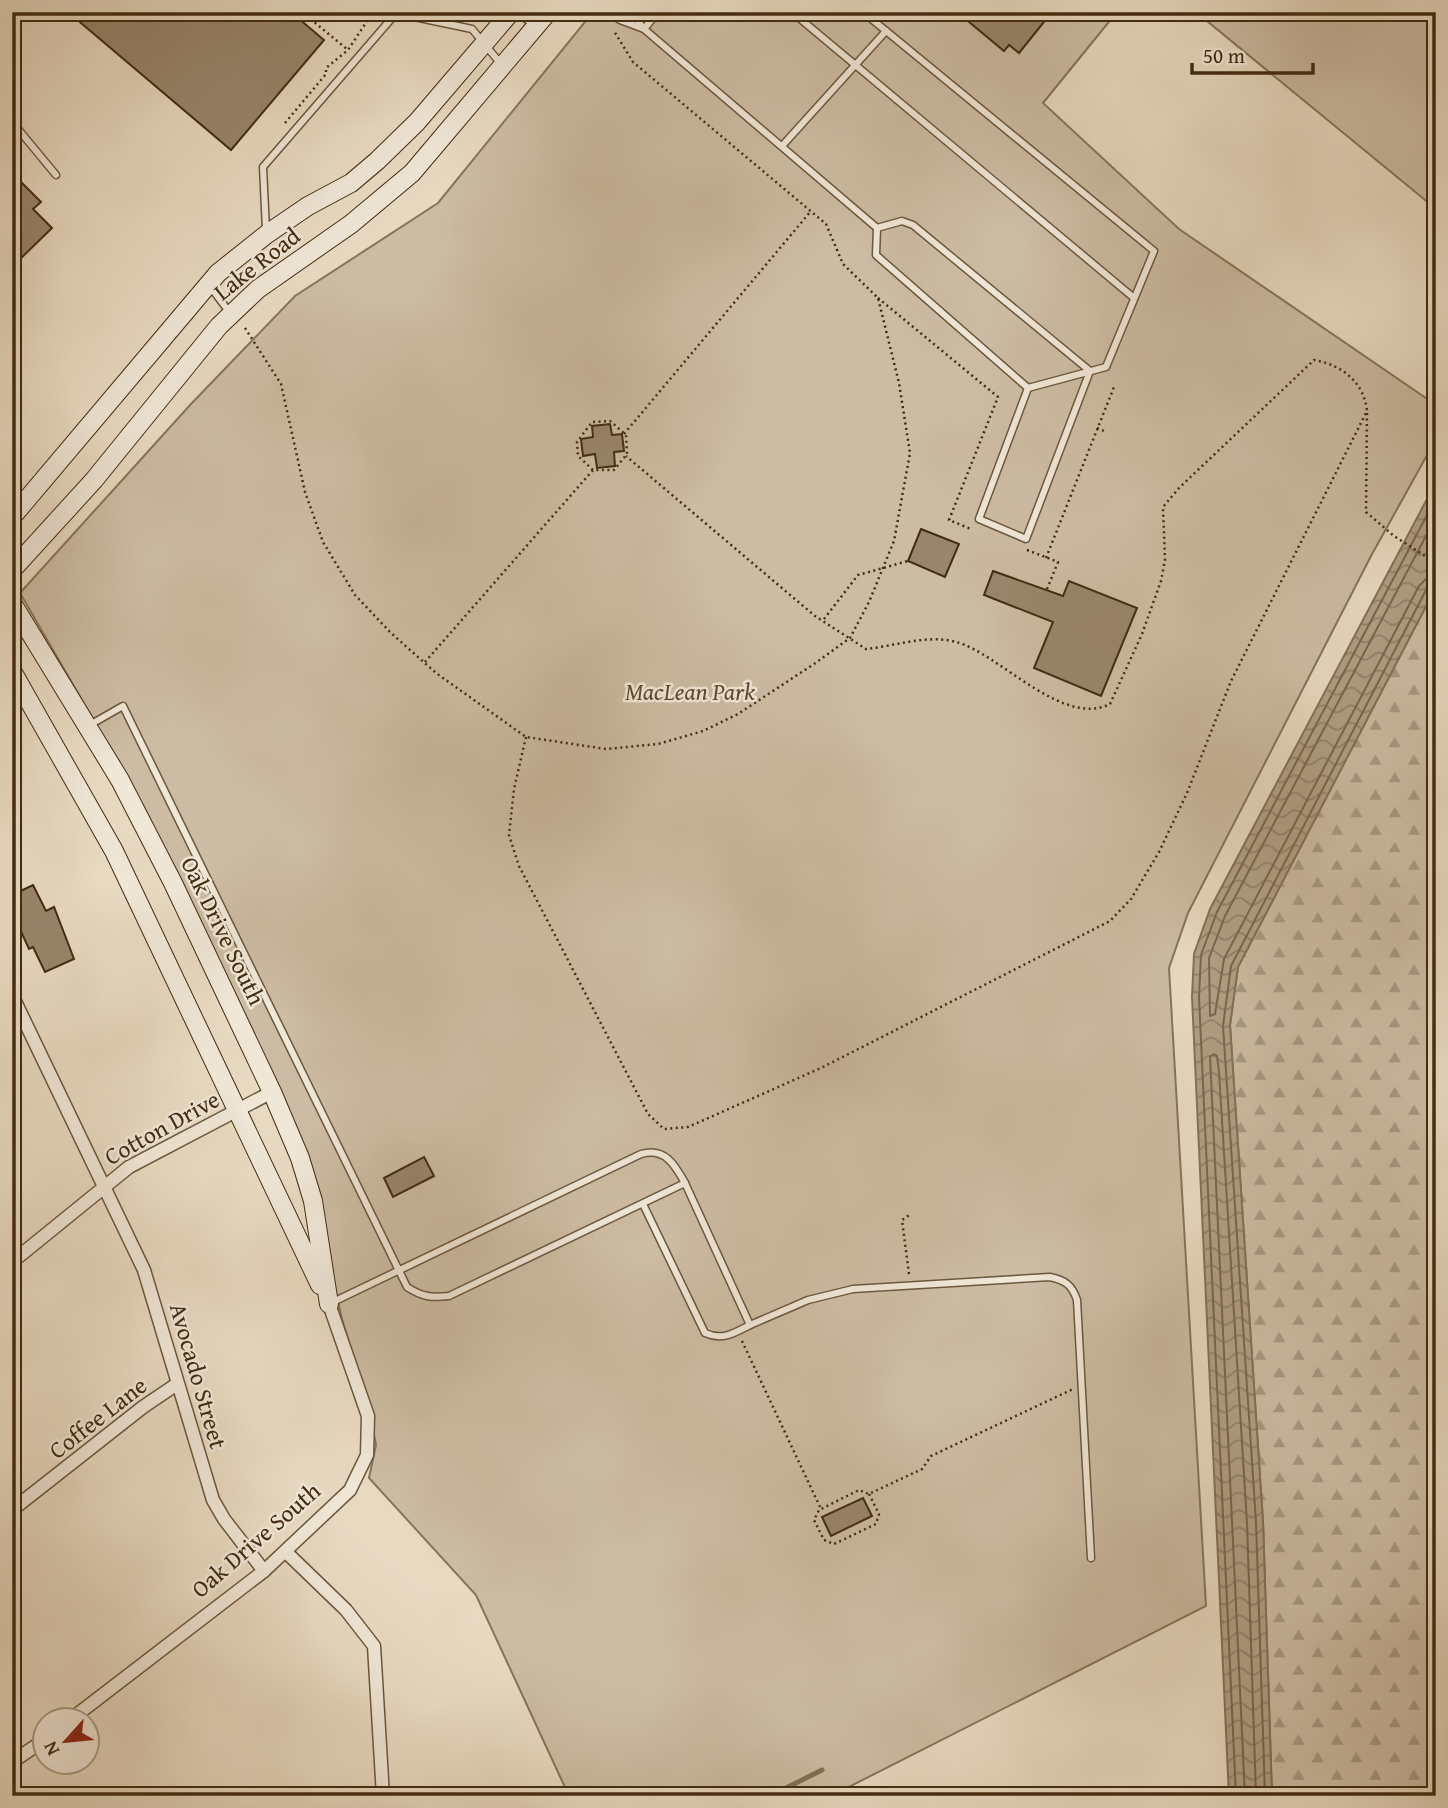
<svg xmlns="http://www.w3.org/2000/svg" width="1448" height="1808" viewBox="0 0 1448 1808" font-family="'Gentium Book Plus',serif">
  <defs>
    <pattern id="forest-firs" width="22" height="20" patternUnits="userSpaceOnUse" patternTransform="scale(1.75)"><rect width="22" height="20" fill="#ccbca3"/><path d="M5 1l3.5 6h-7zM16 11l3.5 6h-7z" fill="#a79983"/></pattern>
    <pattern id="water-waves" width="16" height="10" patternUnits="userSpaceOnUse" patternTransform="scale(1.75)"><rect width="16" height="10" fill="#b09f85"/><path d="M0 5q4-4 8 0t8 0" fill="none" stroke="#91826b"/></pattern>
  </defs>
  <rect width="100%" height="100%" fill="#e8dac1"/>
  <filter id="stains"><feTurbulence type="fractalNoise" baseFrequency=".00286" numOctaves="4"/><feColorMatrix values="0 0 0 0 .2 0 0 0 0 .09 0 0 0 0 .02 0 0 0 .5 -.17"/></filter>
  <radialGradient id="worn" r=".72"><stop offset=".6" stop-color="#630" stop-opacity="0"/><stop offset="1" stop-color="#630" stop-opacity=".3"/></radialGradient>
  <!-- forest -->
  <polygon fill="url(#forest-firs)" stroke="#87745a" stroke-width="2" points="1436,587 1436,1796 1272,1796 1263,1522 1230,1025 1238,967"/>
  <!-- green -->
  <g fill="#ccbca3" stroke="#87745a" stroke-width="2">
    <polygon points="593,12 1117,12 1043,103 1179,229 1436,405 1436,439 1371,556 1188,913 1169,968 1206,1606 831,1796 569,1796 476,1595 369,1478 376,1445 369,1408 342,1319 314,1190 119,764 20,593 191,404 295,296 438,203"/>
    <polygon points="1196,12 1436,12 1436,209"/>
  </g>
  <!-- water -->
  <polygon fill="url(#water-waves)" stroke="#847156" stroke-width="2" points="1436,482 1436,587 1238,967 1230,1025 1263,1522 1272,1796 1229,1796 1192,997 1194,954 1210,909"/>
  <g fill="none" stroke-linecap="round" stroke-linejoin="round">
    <!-- shore -->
    <g stroke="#79664a" stroke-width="2">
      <polyline points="1436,517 1225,916 1209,958 1210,1016 1215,1014 1224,959 1419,586 1426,579 1436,577"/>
      <polyline points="1236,1796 1199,997 1201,955 1217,912 1436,498"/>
      <polyline points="1245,1796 1210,1057 1214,1054 1217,1056 1219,1072 1247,1523 1256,1796"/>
      <polyline points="1265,1796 1256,1522 1223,1026 1231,966 1426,590 1436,586"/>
    </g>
    <!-- stream -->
    <polyline stroke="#847156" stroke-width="5" points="770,1796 822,1770"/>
  </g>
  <!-- building -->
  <g fill="#98866c" stroke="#422c10" stroke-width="2">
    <polygon points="68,12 291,12 324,40 231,150"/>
    <polygon points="957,12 1052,12 1019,53 1009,45 1004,51"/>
    <polygon points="12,173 41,202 33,209 52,228 12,267"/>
    <polygon points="610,424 612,435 622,434 624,451 614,452 615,466 597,468 595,454 583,456 581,439 593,437 592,426"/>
    <polygon points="921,529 959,544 945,577 908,561"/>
    <polygon points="993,571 1063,596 1069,581 1137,608 1101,696 1034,668 1053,622 984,595"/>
    <polygon points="33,885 46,911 54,907 74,959 45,972 33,947 29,949 12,912 12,895"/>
    <polygon points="424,1157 434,1176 393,1197 384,1178"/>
    <polygon points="863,1498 872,1516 831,1536 822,1517"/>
  </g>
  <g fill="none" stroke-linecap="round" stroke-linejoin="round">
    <defs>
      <g id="lane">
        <polyline points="517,12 535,26"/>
        <polyline points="609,12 620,20 644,29 877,228"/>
        <polyline points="631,12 644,29 658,12"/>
        <polyline points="792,12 1134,298"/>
        <polyline points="863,12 1154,251 1106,367 1028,388"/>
        <polyline points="12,124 18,129 12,135"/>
        <polyline points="18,129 56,175"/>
        <polyline points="782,146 886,31"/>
        <polygon points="902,221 913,225 1090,371 1026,539 979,519 1028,388 876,255 877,228"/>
        <polyline points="266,230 263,167 392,18 405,15 472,29 501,64"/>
        <polyline points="209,285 230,313"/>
        <path d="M88,726l35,-20 284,581c15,10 25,11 42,9l236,-113 65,142 58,-25 45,-11 197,-12c15,3 22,8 27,23l14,258"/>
        <path d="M643,1204l62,129c18,8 29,0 45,-8"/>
        <path d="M331,1303l310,-149c24,-7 34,11 44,29"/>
      </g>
      <g id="street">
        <polyline points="12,995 144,1270 213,1500 224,1519 264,1571"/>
        <polyline points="12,1262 129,1167 272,1092"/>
        <polyline points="12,1510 143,1407 177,1384"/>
        <polyline points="287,1553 346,1610 374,1646 383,1796"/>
        <polyline points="70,1720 264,1571 350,1490 367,1455 368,1416 329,1304"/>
        <polyline points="12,1762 46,1739"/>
      </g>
      <g id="secondary">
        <polyline points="12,517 218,273 267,234 308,206 351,183 377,161 417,122 511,12"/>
        <polyline points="12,570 94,480 219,326 258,289 351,224 412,173 548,12"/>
        <polyline points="12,603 120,780 173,883 272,1092 300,1158 313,1201 329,1304"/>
        <polyline points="12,671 114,851 320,1285"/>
      </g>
    </defs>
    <!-- lane casing -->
    <use href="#lane" stroke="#6c583c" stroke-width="9"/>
    <!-- street casing -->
    <use href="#street" stroke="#6c583c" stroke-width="15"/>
    <!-- secondary casing -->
    <use href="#secondary" stroke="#422c10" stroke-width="20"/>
    <!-- path -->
    <g stroke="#422c10" stroke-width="2.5" stroke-dasharray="2 3.5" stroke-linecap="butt">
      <polyline points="302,12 348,50"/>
      <polyline points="456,12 482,17"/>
      <polyline points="285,123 326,74 326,68 348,50 373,12"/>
      <polyline points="878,298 998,397 949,520 971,529"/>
      <polyline points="245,328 281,384 305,492 323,542 355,595 391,633 436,673 526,737 606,749 658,744 703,731 738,714 814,664 850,638 869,602 894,541 910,453 899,383 878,298 843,264 826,224 633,62 614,31"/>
      <polyline points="1367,413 1366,512 1394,536 1436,563"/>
      <polyline points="1097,428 1104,431"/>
      <polyline points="624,434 811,211"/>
      <polyline points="1027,550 1058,562 1047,589"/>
      <polyline points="1046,558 1114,387"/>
      <polyline points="824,619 858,575 908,561"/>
      <polyline points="425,662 593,470 614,470 627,454 626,435 610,421 592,422 577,442 578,456 593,470"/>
      <path d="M526,737l-12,52 -5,46 10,31 129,248 16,15 24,-2 133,-59 289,-147 21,-22 28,-47 28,-59 44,-112 136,-270c-3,-29 -25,-46 -53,-51l-135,128 -16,19 2,53 -4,21 -19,53 -32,70c-48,24 -111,-51 -154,-62 -27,-8 -61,4 -90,7l-51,-33 -189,-160"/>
      <polyline points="909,1274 902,1220 911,1214"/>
      <polyline points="742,1341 821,1509"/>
      <polyline points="869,1494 879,1514 876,1524 834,1544 824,1540 814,1520 819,1510 859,1490 869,1494 922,1469 931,1456 1073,1389"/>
    </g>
    <!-- lane -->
    <use href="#lane" stroke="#f0e7d7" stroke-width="6"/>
    <!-- street -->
    <use href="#street" stroke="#f0e7d7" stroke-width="12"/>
    <!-- secondary -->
    <use href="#secondary" stroke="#f0e7d7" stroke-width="18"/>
  </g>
  <g text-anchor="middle" stroke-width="5" stroke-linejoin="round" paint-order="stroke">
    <!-- street labels -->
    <g font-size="24" fill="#422c10" stroke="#f0e7d7">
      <text transform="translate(257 264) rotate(-38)" y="8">Lake Road</text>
      <text transform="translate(223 931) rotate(64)" y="8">Oak Drive South</text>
      <text transform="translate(162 1128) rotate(-29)" y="8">Cotton Drive</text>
      <text transform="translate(198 1376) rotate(74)" y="8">Avocado Street</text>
      <text transform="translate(98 1418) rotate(-38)" y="8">Coffee Lane</text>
      <text transform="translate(256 1540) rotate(-41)" y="8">Oak Drive South</text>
    </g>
    <!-- park labels -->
    <g font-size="24" font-style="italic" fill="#5e492d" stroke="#f0e7d7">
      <text x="690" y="700">MacLean Park</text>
    </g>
  </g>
  <!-- margin -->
  <rect width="1448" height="1808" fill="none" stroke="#e8dac1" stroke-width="42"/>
  <rect x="14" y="14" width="1420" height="1780" fill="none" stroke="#422c10" stroke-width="3.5"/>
  <rect x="21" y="21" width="1406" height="1766" fill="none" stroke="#422c10" stroke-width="2"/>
  <!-- north arrow -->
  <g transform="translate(66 1741) rotate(243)"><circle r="33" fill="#f0e7d7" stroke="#aa9c87" stroke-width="2"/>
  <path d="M0-5L12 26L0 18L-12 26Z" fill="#8f2418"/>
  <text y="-10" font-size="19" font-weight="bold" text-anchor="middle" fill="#422c10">N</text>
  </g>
  <!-- scale -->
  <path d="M1192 63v10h121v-10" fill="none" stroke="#422c10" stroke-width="3.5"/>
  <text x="1203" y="63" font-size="21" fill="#422c10" stroke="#f0e7d7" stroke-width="5" paint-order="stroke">50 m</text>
  <rect width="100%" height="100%" filter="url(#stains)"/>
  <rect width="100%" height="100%" fill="url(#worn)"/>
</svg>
